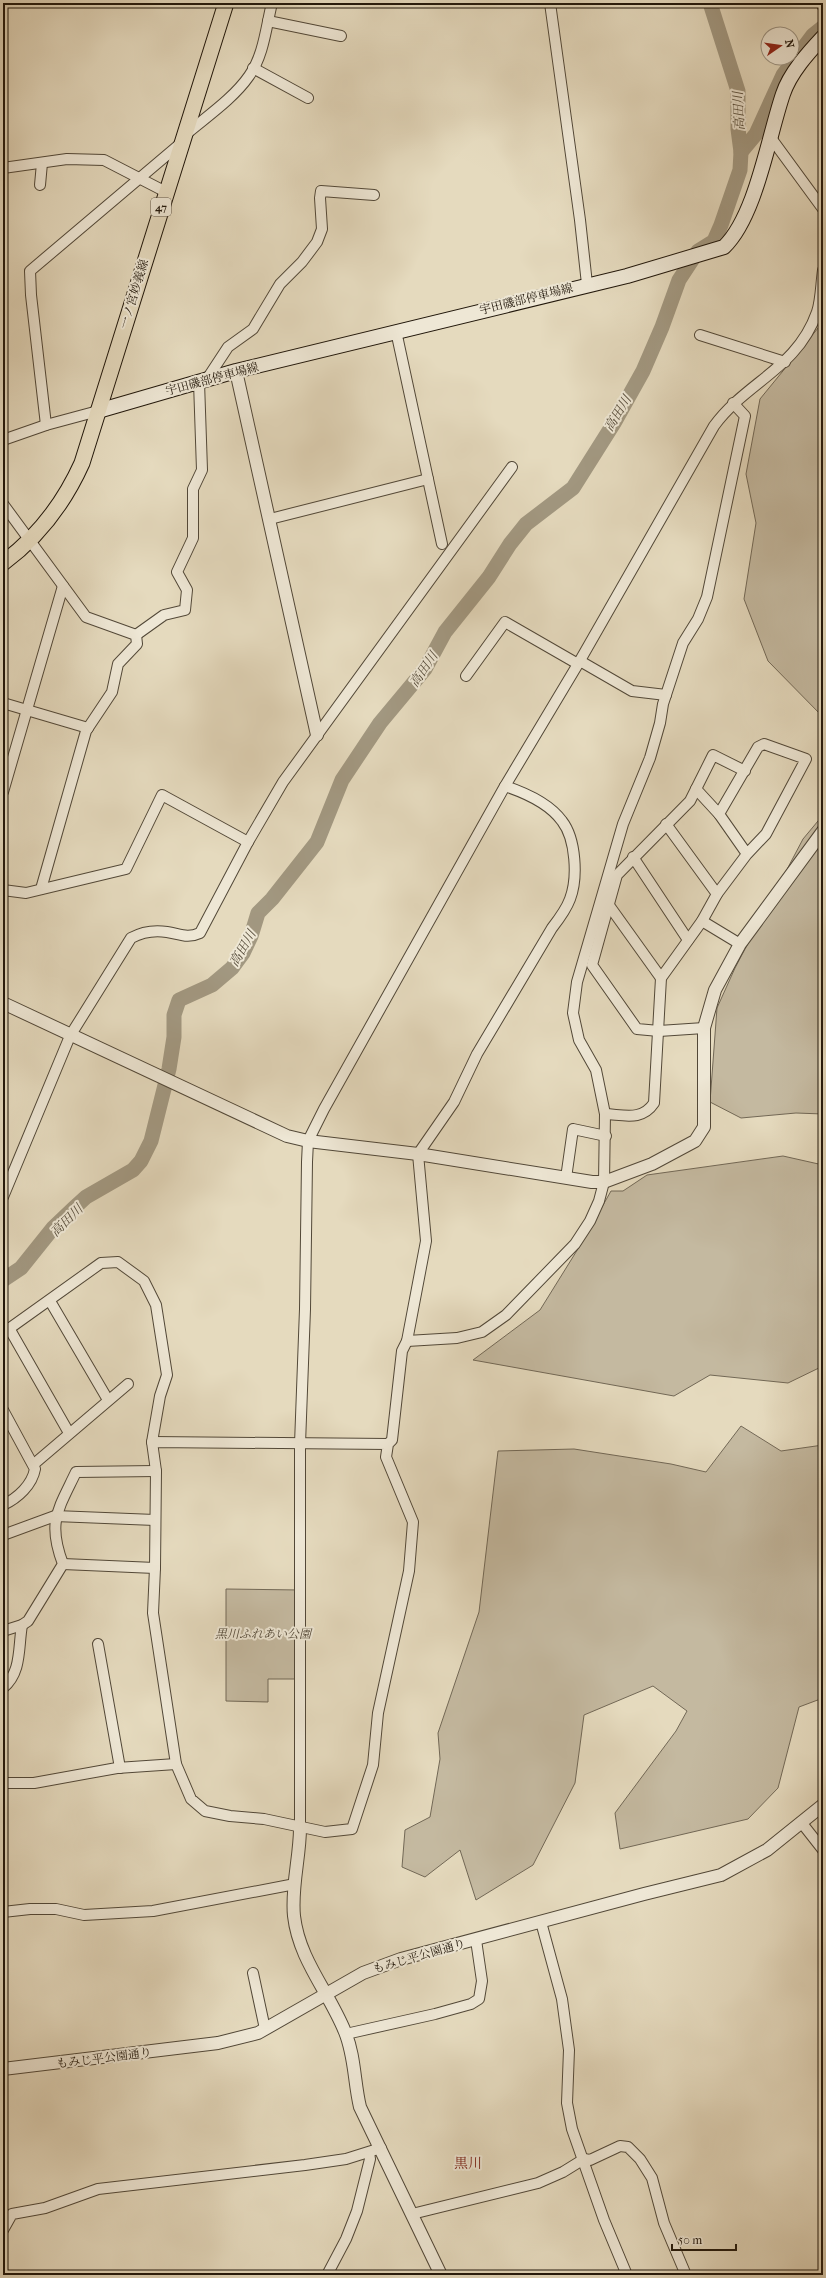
<svg xmlns="http://www.w3.org/2000/svg" width="826" height="2278" viewBox="0 0 826 2278" font-family="'IM FELL French Canon','Noto Serif JP',serif">
  <rect width="100%" height="100%" fill="#e5dabe"/>
  <filter id="stains"><feTurbulence type="fractalNoise" baseFrequency=".005" numOctaves="4"/><feColorMatrix values="0 0 0 0 .2 0 0 0 0 .09 0 0 0 0 .02 0 0 0 .5 -.17"/></filter>
  <radialGradient id="worn" r=".72"><stop offset=".6" stop-color="#630" stop-opacity="0"/><stop offset="1" stop-color="#630" stop-opacity=".3"/></radialGradient>
  <!-- green -->
  <g fill="#c4b9a0" stroke="#726856">
    <polygon points="823,322 823,717 768,661 744,599 756,523 746,474 760,399"/>
    <polygon points="823,815 823,1114 796,1113 741,1118 710,1102 717,1008 735,968 803,839"/>
    <polygon points="783,1156 823,1165 823,1366 788,1383 710,1375 674,1396 473,1360 540,1310 581,1244 611,1191 623,1191 647,1175"/>
    <polygon points="741,1426 781,1451 823,1445 823,1698 799,1707 778,1788 748,1819 620,1849 615,1813 676,1731 687,1711 653,1686 584,1715 575,1783 533,1865 476,1900 460,1850 425,1877 402,1867 405,1830 430,1817 440,1759 438,1733 479,1612 498,1451 574,1449 671,1464 706,1472"/>
    <polygon points="226,1589 300,1590 300,1679 268,1679 268,1702 226,1701"/>
  </g>
  <g fill="none" stroke-linecap="round" stroke-linejoin="round">
    <!-- river -->
    <g stroke="#a29881" stroke-width="15">
      <polyline points="741,152 756,134 783,75 813,35 823,27"/>
      <polyline points="3,1280 21,1268 53,1228 74,1208 86,1197 133,1170 141,1161 151,1141 169,1069 174,1037 174,1015 179,1000 212,985 232,968 243,953 251,936 258,913 272,899 317,842 342,780 380,723 425,669 445,632 489,577 510,544 526,524 573,488 614,423 643,371 662,327 679,280 698,251 714,241 721,225 740,170 741,152 738,129 738,91 710,3"/>
    </g>
    <defs>
      <g id="minor">
        <polyline points="550,3 580,220 587,284"/>
        <polyline points="823,3 823,7"/>
        <polyline points="268,21 341,36"/>
        <polyline points="253,68 308,98"/>
        <path d="M185,135c21,-18 48,-36 64,-59 15,-21 17,-49 23,-73"/>
        <polyline points="771,138 823,209"/>
        <polyline points="3,168 67,159 104,160 166,192"/>
        <polyline points="40,185 42,163"/>
        <polyline points="396,331 442,544"/>
        <polyline points="700,335 785,362"/>
        <polyline points="207,379 228,347 253,329 280,284 302,262 317,242 322,229 320,198 321,191 374,195"/>
        <polyline points="46,425 31,295 30,271 180,144"/>
        <polyline points="3,440 46,425 98,411"/>
        <polyline points="3,504 86,617 136,635 137,644 118,664 112,692 86,731 41,889"/>
        <polyline points="270,519 428,479"/>
        <polyline points="136,635 164,615 185,610 187,590 177,572 193,538 193,489 202,470 199,382"/>
        <polyline points="580,661 632,691 666,695"/>
        <polyline points="466,676 505,622 578,664"/>
        <polyline points="3,703 88,728"/>
        <polyline points="696,789 719,814"/>
        <polyline points="3,792 63,586"/>
        <polyline points="666,824 717,894"/>
        <polyline points="633,857 688,940"/>
        <polyline points="3,890 26,893 126,869 162,795 248,842"/>
        <polyline points="608,904 661,978"/>
        <polyline points="702,921 740,944"/>
        <polyline points="704,1028 659,1031 637,1029 592,965 617,875 690,801 713,755 745,771"/>
        <path d="M605,1114c20,1 37,7 49,-11l7,-125 41,-57 15,-27 30,-40 19,-20 40,-75 -42,-15 -6,3 -39,67 28,40"/>
        <polyline points="566,1178 573,1129 606,1136"/>
        <path d="M3,1197l67,-161 61,-98c11,-6 23,-8 36,-6 13,2 20,7 33,1l48,-91 35,-60 229,-315"/>
        <polyline points="50,1301 108,1400"/>
        <polyline points="9,1328 69,1433"/>
        <polyline points="3,1333 101,1263 118,1262 144,1281 156,1305 167,1375 160,1396 152,1442"/>
        <polyline points="407,1341 457,1338 482,1332 506,1315 575,1244 590,1221 599,1201 604,1182 605,1114 596,1070 579,1040 573,1013 577,982 623,824 650,758 660,723 663,704 683,643 698,619 707,597 745,416 733,403"/>
        <path d="M3,1410l32,59c-3,16 -17,29 -32,36"/>
        <path d="M388,1444l-236,-2 4,29 -1,97 -2,45 23,151 15,35 14,12 25,5 34,3 61,13 27,-3 21,-64 5,-52 31,-142 4,-49 -27,-65 2,-13 4,-4 10,-89 5,-10 19,-100 -8,-87 36,-52 23,-48 75,-126c7,-9 14,-18 18,-29 8,-21 6,-60 -8,-78 -13,-18 -36,-28 -57,-35"/>
        <polyline points="34,1464 128,1384"/>
        <polyline points="3,1535 55,1516 155,1520"/>
        <polyline points="63,1564 155,1568"/>
        <path d="M3,1631l19,-6 6,-4 35,-57c-16,-42 -5,-54 13,-92l80,-1"/>
        <polyline points="98,1644 120,1768"/>
        <path d="M3,1688c19,-16 15,-40 19,-63"/>
        <polyline points="3,1783 34,1783 117,1768 176,1764"/>
        <polyline points="801,1822 823,1850"/>
        <path d="M300,1828v-384l5,-135 2,-147 1,-21 16,-32 181,-323 73,-122 136,-238c33,-45 83,-57 103,-114 4,-12 4,-28 6,-42"/>
        <polyline points="3,1912 30,1909 56,1909 84,1915 153,1911 295,1884"/>
        <polyline points="541,1922 562,1999 569,2050 567,2103 572,2129 604,2220 627,2275"/>
        <polyline points="253,1973 265,2029"/>
        <polyline points="346,2034 435,2014 471,2004 479,1999 482,1981 476,1940"/>
        <polyline points="412,2214 538,2183 563,2172 584,2159 590,2160 620,2146 628,2147 640,2159 652,2178 664,2223 686,2275"/>
        <polyline points="3,2230 12,2214 45,2208 98,2189 305,2165 346,2159 381,2148"/>
        <polyline points="327,2275 346,2239 357,2211 370,2159 369,2153"/>
      </g>
      <g id="tertiary">
        <polyline points="236,371 317,735"/>
        <polyline points="3,1003 287,1136 308,1141 418,1154 592,1182 604,1182 652,1164 695,1141 704,1127 704,1028 715,990 740,944 823,831"/>
        <path d="M300,1828c0,29 -9,59 -6,88 5,44 35,76 51,116 10,24 9,50 15,75l81,168"/>
        <polyline points="3,2069 218,2043 258,2033 363,1973 401,1959 644,1894 721,1875 767,1850 823,1805"/>
      </g>
      <path id="secondary" d="M98,411l138,-40 391,-95 97,-29c32,-31 44,-109 59,-153 7,-21 25,-41 40,-57"/>
      <path id="primary" d="M3,563c35,-26 61,-60 79,-100l144,-460"/>
    </defs>
    <!-- minor casing -->
    <use href="#minor" stroke="#524838" stroke-width="12"/>
    <!-- tertiary casing -->
    <use href="#tertiary" stroke="#524838" stroke-width="14"/>
    <!-- secondary casing -->
    <use href="#secondary" stroke="#21170b" stroke-width="16"/>
    <!-- primary casing -->
    <use href="#primary" stroke="#21170b" stroke-width="17"/>
    <!-- minor -->
    <use href="#minor" stroke="#eee7d5" stroke-width="10"/>
    <!-- tertiary -->
    <use href="#tertiary" stroke="#eee7d5" stroke-width="12"/>
    <!-- secondary -->
    <use href="#secondary" stroke="#eee7d5" stroke-width="14"/>
    <!-- primary -->
    <use href="#primary" stroke="#e5dabe" stroke-width="15"/>
  </g>
  <g text-anchor="middle" stroke-width="4" stroke-linejoin="round" paint-order="stroke">
    <!-- shield labels -->
    <rect fill="#eee7d5" stroke="#5e5548" stroke-width="1" x="151" y="198" width="20" height="18" rx="3"/>
    <g font-size="11" font-weight="bold" fill="#21170b">
      <text x="161" y="211">47</text>
    </g>
    <!-- street labels -->
    <g font-size="12" fill="#21170b" stroke="#eee7d5">
      <text transform="translate(134 294) rotate(-73)" y="4">一ノ宮妙義線</text>
      <text transform="translate(526 299) rotate(-14)" y="4">宇田磯部停車場線</text>
      <text transform="translate(212 379) rotate(-15)" y="4">宇田磯部停車場線</text>
      <text transform="translate(419 1956) rotate(-16)" y="4">もみじ平公園通り</text>
      <text transform="translate(104 2058) rotate(-7)" y="4">もみじ平公園通り</text>
    </g>
    <!-- park labels -->
    <g font-size="12" font-style="italic" fill="#524838" stroke="#eee7d5">
      <text x="263" y="1638">黒川ふれあい公園</text>
    </g>
    <!-- water labels -->
    <g font-size="13" font-style="italic" fill="#554b3a" stroke="#eee7d5">
      <text transform="translate(738 111) rotate(-93)" y="5">高田川</text>
      <text transform="translate(617 413) rotate(-59)" y="5">高田川</text>
      <text transform="translate(423 669) rotate(-56)" y="5">高田川</text>
      <text transform="translate(242 948) rotate(-60)" y="5">高田川</text>
      <text transform="translate(66 1220) rotate(-45)" y="5">高田川</text>
    </g>
    <!-- quarter labels -->
    <g font-size="14" fill="#7a1f14" stroke="#eee7d5">
      <text x="468" y="2168">黒川</text>
    </g>
  </g>
  <!-- margin -->
  <rect width="826" height="2278" fill="none" stroke="#e5dabe" stroke-width="16"/>
  <rect x="4" y="4" width="818" height="2270" fill="none" stroke="#21170b" stroke-width="2"/>
  <rect x="8" y="8" width="810" height="2262" fill="none" stroke="#21170b"/>
  <!-- north arrow -->
  <g transform="translate(780 46) rotate(77)"><circle r="19" fill="#eee7d5" stroke="#9c9484"/>
  <path d="M0-3L7 15L0 10L-7 15Z" fill="#8f2418"/>
  <text y="-6" font-size="11" font-weight="bold" text-anchor="middle" fill="#21170b">N</text>
  </g>
  <!-- scale -->
  <path d="M672 2244v6h64v-6" fill="none" stroke="#21170b" stroke-width="2"/>
  <text x="678" y="2244" font-size="12" fill="#21170b" stroke="#eee7d5" stroke-width="3" paint-order="stroke">50 m</text>
  <rect width="100%" height="100%" filter="url(#stains)"/>
  <rect width="100%" height="100%" fill="url(#worn)"/>
</svg>
